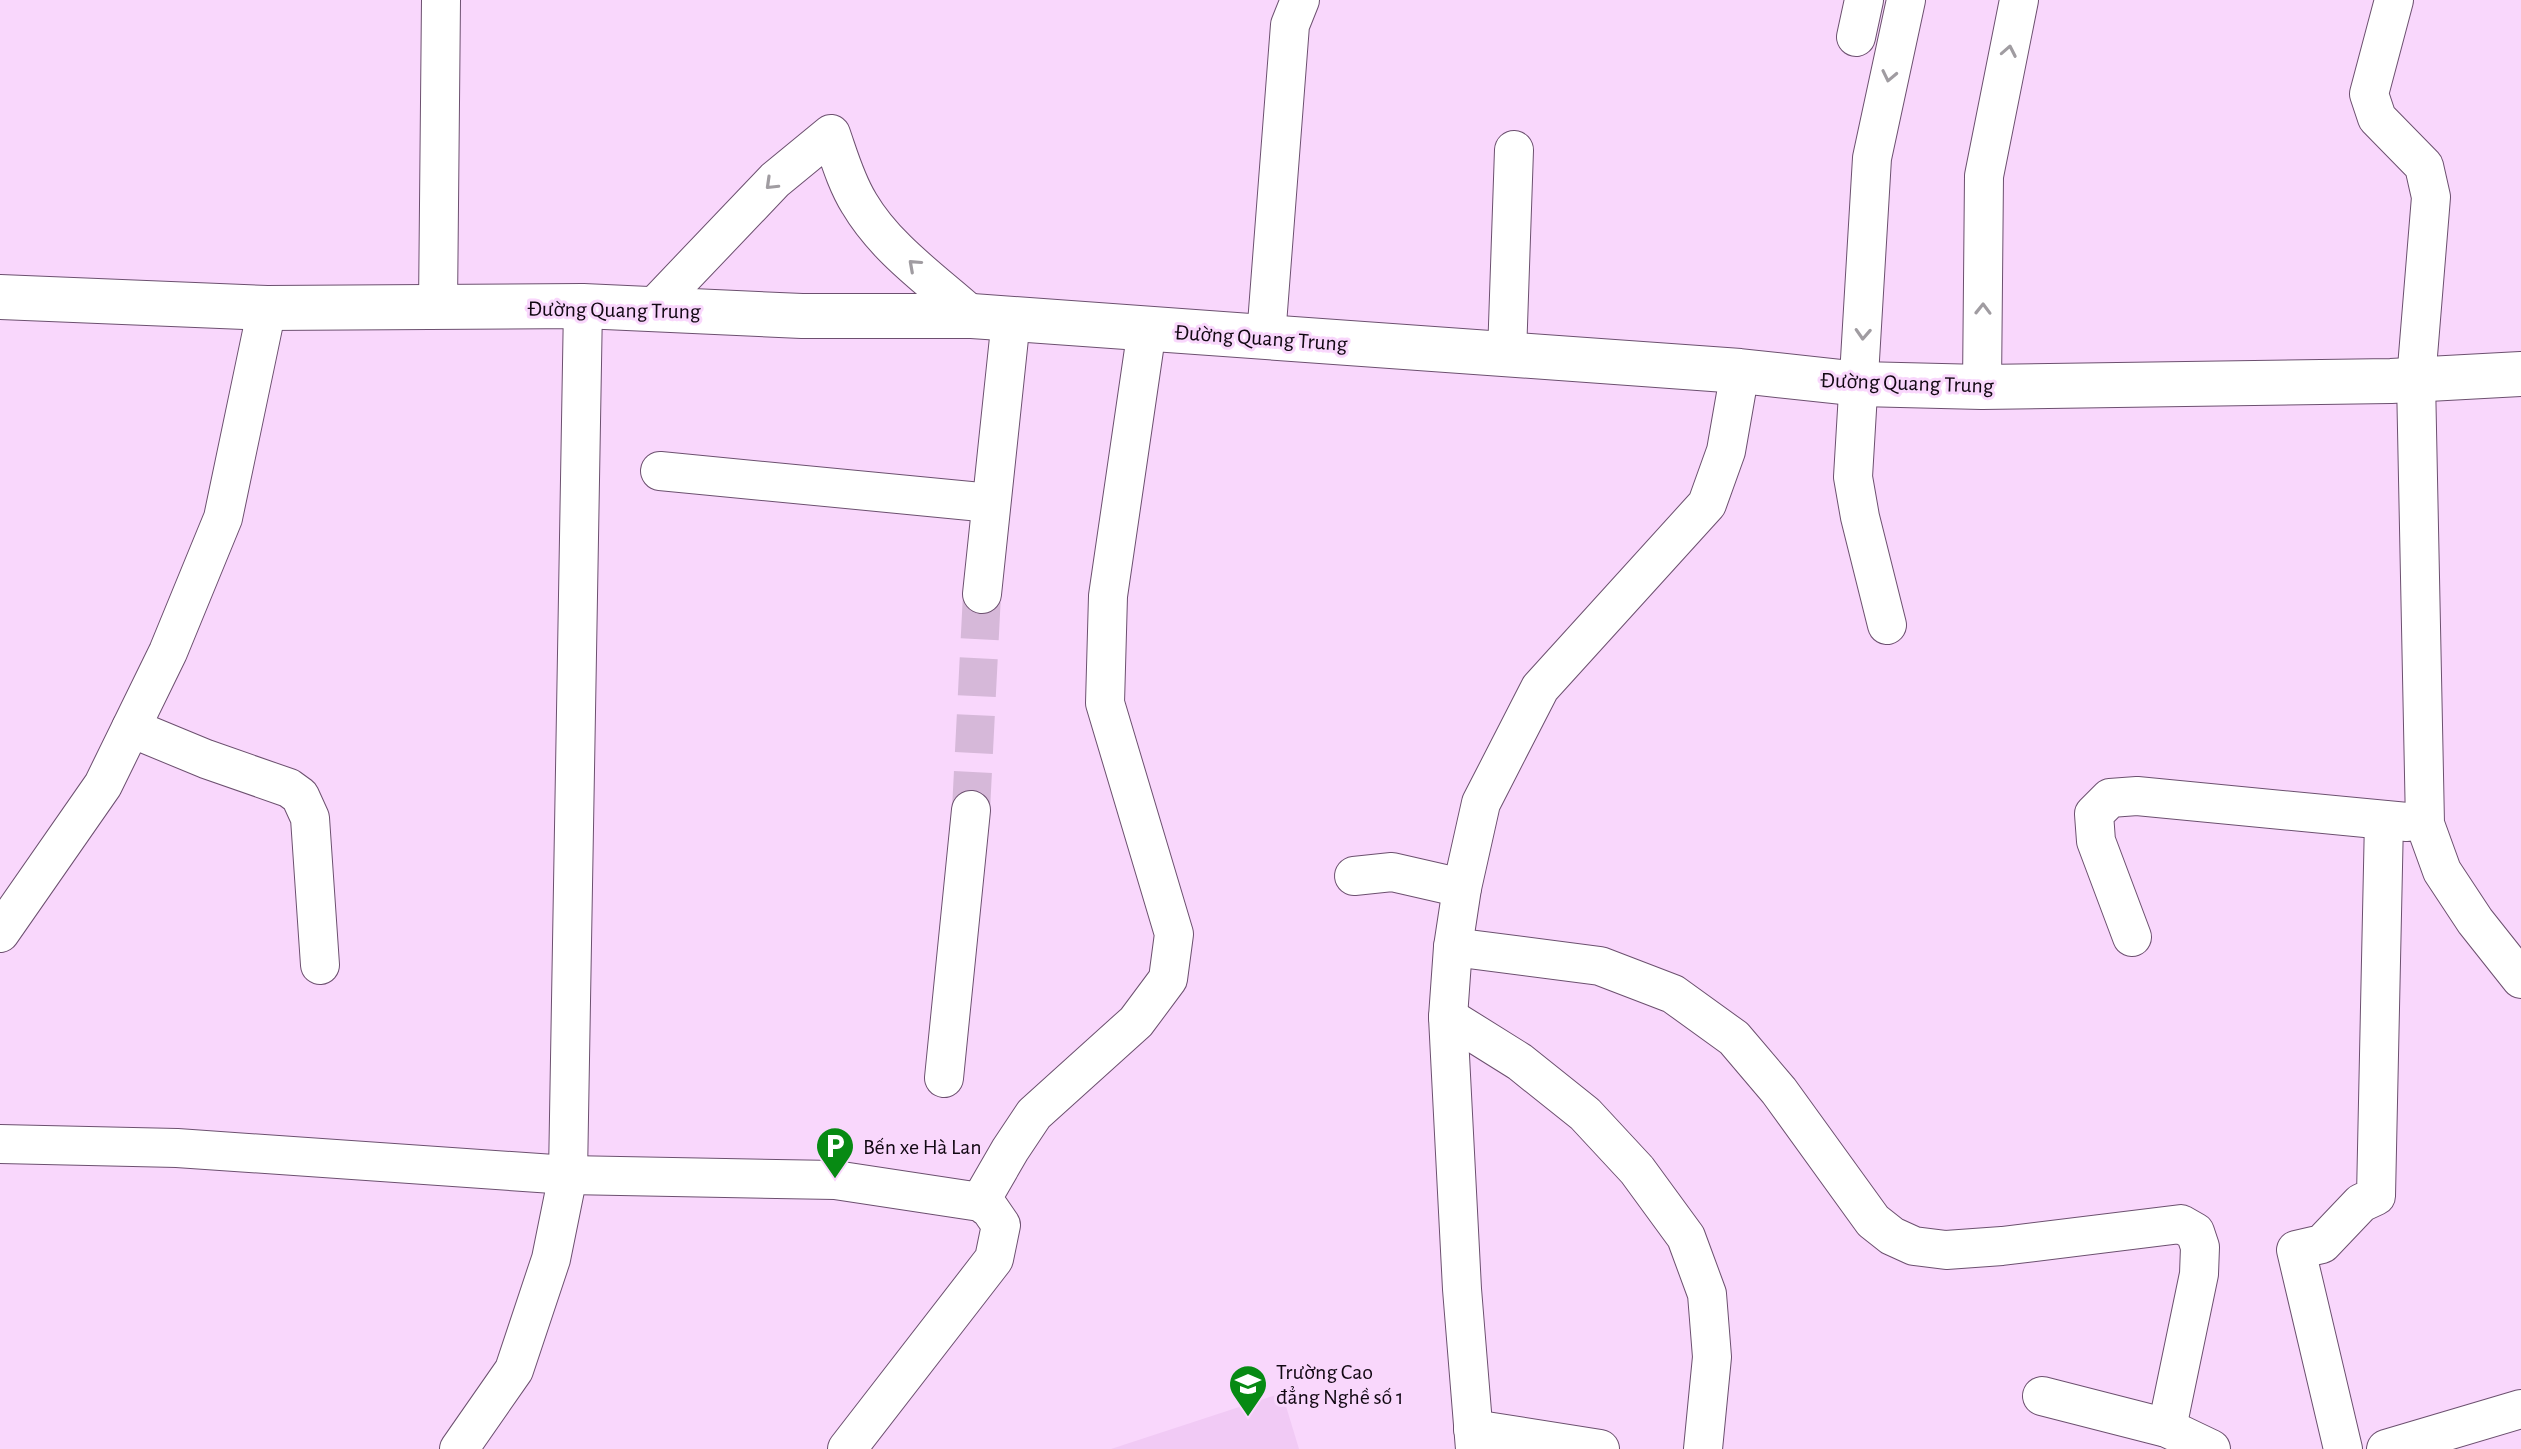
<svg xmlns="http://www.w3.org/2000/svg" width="2521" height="1449" viewBox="0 0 2521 1449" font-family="'Alegreya Sans',sans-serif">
  <rect width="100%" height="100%" fill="#f9d7fc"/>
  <!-- built -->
  <polygon fill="#f1caf5" points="1282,1393 1299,1449 1111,1449"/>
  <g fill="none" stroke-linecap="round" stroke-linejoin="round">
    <!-- minor-tunnel -->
    <polyline stroke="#d6b8d9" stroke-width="38" stroke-dasharray="38 19" stroke-linecap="butt" points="971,810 982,594"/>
    <defs>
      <g id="minor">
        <polyline points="2394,0 2369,94 2377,118 2424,166 2431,197 2416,380 2425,824 2442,871 2475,921 2521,979"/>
        <polyline points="1856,37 1864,0"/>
        <polyline points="438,307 441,0"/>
        <path d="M653,308l122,-128 56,-46c8,23 15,48 28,69 27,46 74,78 113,113"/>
        <polyline points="1266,337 1290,25 1300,0"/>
        <polyline points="1507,354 1514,150"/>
        <polyline points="1982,387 1984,176 2019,0"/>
        <polyline points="660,471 991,503"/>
        <polyline points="982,594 1011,319"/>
        <polyline points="1887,625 1860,517 1853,477 1872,158 1906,0"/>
        <polyline points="131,728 206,759 289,788 300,796 310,818 320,965"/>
        <polyline points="1354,876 1392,872 1462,888"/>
        <polyline points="0,933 103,785 168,652 223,518 267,308"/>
        <polyline points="2132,937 2096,841 2094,814 2110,798 2137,796 2407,822"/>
        <polyline points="1453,947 1600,966 1673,994 1734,1038 1779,1091 1873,1221 1892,1236 1914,1246 1946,1250 2002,1246 2181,1224 2195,1232 2200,1247 2199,1274 2167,1428"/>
        <polyline points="1448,1017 1520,1062 1585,1114 1637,1170 1686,1237 1707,1294 1712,1357 1703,1449"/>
        <polyline points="944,1078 971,810"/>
        <polyline points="0,1144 177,1148 568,1175 835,1180 980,1202 990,1209 1001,1225 994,1259 847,1449"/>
        <polyline points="980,1202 1010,1150 1034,1114 1136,1022 1168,979 1174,934 1105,703 1108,596 1147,329"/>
        <polyline points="2042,1396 2167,1428 2211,1449"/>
        <polyline points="1473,1429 1600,1449"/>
        <polyline points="459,1449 514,1370 551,1259 568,1175 583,306"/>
        <polyline points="1475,1449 1462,1289 1448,1017 1453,947 1462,888 1481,803 1540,688 1707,504 1726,451 1740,371"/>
        <polyline points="2343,1449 2296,1250 2322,1244 2361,1203 2376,1196 2384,820"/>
        <polyline points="2386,1449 2521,1409"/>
      </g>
      <polyline id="major" points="0,297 267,308 583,306 802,316 972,316 1740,371 1860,384 1982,387 2391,381 2521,374"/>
    </defs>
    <!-- minor casing -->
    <use href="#minor" stroke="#6c506f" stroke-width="40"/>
    <!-- major casing -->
    <use href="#major" stroke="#6c506f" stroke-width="46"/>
    <!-- minor -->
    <use href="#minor" stroke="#fff" stroke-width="38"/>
    <!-- major -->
    <use href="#major" stroke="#fff" stroke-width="44"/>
  </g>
  <!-- one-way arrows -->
  <defs><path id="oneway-chevron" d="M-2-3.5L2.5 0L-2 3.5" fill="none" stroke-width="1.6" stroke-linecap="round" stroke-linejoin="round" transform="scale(2)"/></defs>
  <g stroke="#a09ca1">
    <use href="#oneway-chevron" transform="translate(2009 51) rotate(-79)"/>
    <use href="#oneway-chevron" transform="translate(1889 76) rotate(102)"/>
    <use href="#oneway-chevron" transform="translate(771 184) rotate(136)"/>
    <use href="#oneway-chevron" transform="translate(914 265) rotate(-138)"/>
    <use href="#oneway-chevron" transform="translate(1983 309) rotate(-89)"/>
    <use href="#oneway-chevron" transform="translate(1863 334) rotate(93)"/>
  </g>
  <!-- icons -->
  <defs>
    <symbol id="parking-pin" viewBox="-11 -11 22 30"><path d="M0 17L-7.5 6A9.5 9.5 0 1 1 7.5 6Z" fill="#078a13" stroke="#f9d7fc"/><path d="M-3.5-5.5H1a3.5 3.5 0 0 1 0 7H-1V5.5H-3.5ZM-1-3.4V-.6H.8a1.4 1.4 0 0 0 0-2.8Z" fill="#fff"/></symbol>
    <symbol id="university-pin" viewBox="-11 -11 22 30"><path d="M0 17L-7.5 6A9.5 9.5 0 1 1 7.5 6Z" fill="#078a13" stroke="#f9d7fc"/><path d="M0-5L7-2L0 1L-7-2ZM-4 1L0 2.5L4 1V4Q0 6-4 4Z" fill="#fff"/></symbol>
  </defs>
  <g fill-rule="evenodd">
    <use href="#parking-pin" x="813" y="1124" width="44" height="60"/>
    <use href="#university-pin" x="1226" y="1362" width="44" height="60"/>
  </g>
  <g text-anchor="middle" stroke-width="6" stroke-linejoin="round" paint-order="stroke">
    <!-- street labels -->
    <g font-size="22" fill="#120813" stroke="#f9d7fc">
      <text transform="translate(614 309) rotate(1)" y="8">Đường Quang Trung</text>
      <text transform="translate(1261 337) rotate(4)" y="8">Đường Quang Trung</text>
      <text transform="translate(1907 382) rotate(2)" y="8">Đường Quang Trung</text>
    </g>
    <!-- poi labels -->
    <g font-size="22" fill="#120813" stroke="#f9d7fc" text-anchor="start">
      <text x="863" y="1154">Bến xe Hà Lan</text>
      <text x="1276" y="1379">Trường Cao<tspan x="1276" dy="25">đẳng Nghề số 1</tspan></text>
    </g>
  </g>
</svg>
